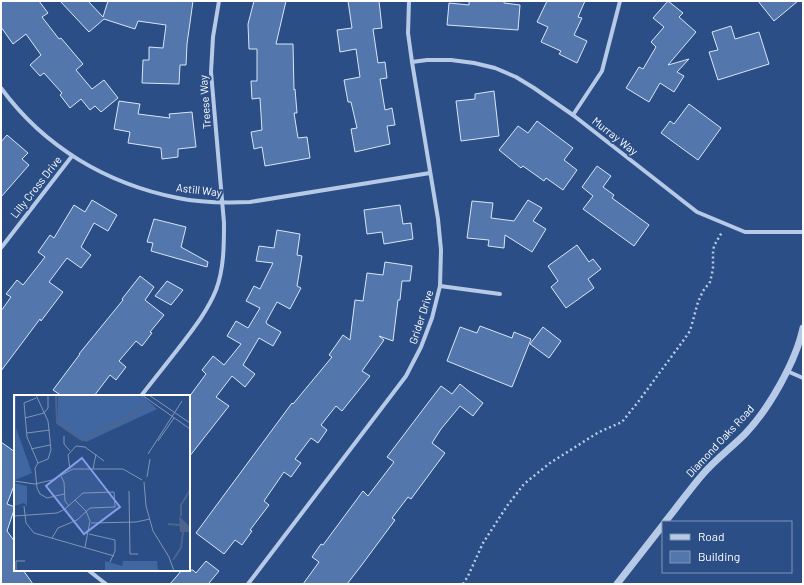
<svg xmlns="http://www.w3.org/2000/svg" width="804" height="585" viewBox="0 0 804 585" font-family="Barlow,sans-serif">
  <rect width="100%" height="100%" fill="#2b4e86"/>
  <!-- building -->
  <g fill="#5377ad" stroke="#dae5f6">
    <polygon points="1,1 39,1 48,13 42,17 59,39 61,38 83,64 76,70 92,89 104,80 118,98 101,112 95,106 90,110 81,99 70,108 60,95 62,93 44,73 40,76 30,65 41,55 26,34 13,44 1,27"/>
    <polygon points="60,1 88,1 103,17 108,1 193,1 187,44 186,65 180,65 179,84 142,83 143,60 149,60 149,47 163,48 166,25 138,21 135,29 104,19 89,32"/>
    <polygon points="254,1 286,1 276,44 293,44 294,90 295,89 297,113 294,113 298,138 307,137 310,158 265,166 262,147 254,149 251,132 262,130 260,98 252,99 251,81 257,81 257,49 249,49 248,24"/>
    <polygon points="348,1 379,1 382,28 373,29 378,63 385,62 387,78 380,79 385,110 392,108 395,125 387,126 390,144 355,152 351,129 357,128 351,102 348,102 344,80 360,77 356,49 340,52 337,30 352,28"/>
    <polygon points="469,1 504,1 504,3 520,5 518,30 447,25 449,3 469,5"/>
    <polygon points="547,1 585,1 578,17 582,18 574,35 587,41 577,63 559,54 561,51 541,42 548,27 537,22"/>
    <polygon points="668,1 683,13 679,17 696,32 668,65 689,59 677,72 684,76 674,92 660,83 649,102 626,88 639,67 643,69 656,47 651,42 664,27 653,18"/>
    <polygon points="758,1 798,1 774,21"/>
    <polygon points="731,26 735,39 759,32 769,64 718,80 709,52 718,50 712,32"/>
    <polygon points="494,91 499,136 461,141 456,101 475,99 475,94"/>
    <polygon points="119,101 140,104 138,114 170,118 169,114 192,112 196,147 178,149 178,157 162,159 161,148 128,143 130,132 114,129"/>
    <polygon points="689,104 721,128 698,160 661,133 670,121 674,124"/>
    <polygon points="537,121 573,148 564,160 577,170 563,190 546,178 544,181 523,166 521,168 499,150 518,126 528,133"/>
    <polygon points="7,135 28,153 22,159 29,165 1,197 1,142"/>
    <polygon points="597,166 611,176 603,187 614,195 612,198 649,225 634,246 583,209 593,196 582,187"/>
    <polygon points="92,200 117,215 108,231 94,223 81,247 91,255 81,268 67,258 49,282 63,292 41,321 40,319 1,371 1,311 11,297 6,294 17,280 23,285 45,257 38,252 50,235 54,238 74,205 85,212"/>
    <polygon points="528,200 542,208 533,221 546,229 532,252 505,235 504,248 488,246 489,240 467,238 472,201 493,203 491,218 514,221"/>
    <polygon points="400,205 403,224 411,223 413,239 384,244 382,232 367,234 364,210"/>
    <polygon points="154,219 186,227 181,247 208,262 207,267 151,251 153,243 147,242"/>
    <polygon points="277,230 300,234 297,255 302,256 297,286 301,288 290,309 277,302 266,322 267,324 281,332 273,346 259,338 243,365 255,374 245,387 232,376 216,397 229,406 189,457 189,397 206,374 202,370 213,356 224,365 241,344 227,336 236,321 248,328 260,308 246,301 254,286 260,289 273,263 256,261 259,246 274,248"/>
    <polygon points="577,245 589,262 593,259 601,269 588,279 594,288 566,308 551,287 558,281 548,266"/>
    <polygon points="385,262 412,266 410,281 402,281 400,300 398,300 393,341 379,336 384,340 362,371 370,376 342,411 336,406 321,425 327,430 318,443 311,438 295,459 301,463 291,477 284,472 264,501 269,505 250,530 252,531 242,545 235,540 224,554 196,533 292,403 293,404 332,357 329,355 343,335 350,340 355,300 363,301 367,273 383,275"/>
    <polygon points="140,276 154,287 145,300 164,315 150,332 152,333 142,346 136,341 119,361 126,367 116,380 110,375 94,396 62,396 53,390 80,354 79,354 123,300 122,299"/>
    <polygon points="167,281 183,290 171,305 155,296"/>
    <polygon points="480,326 512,338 514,332 531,339 512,387 447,361 460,327 477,333"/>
    <polygon points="543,327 561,341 549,358 530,344"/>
    <polygon points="460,384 483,403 473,416 460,406 441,429 432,443 445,453 411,499 408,497 392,518 395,520 361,566 347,584 303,584 319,562 312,557 321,544 323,545 363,491 368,496 394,462 387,457 431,399 441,386 452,394"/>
    <polygon points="1,442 15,452 15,483 7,504 15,507 7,531 15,542 15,570 23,570 33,584 1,584"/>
    <polygon points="206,561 219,571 209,583 210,584 170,584 182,570 193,570 196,573"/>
  </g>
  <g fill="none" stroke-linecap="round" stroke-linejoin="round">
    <!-- path -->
    <polyline stroke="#b6cae7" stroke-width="2.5" stroke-dasharray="2 3" stroke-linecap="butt" points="463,584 468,576 483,543 507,506 524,484 550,463 599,432 622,422 638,402 683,341 690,331 698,302 703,291 710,282 713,269 713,253 714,246 722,232"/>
    <!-- minor -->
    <g stroke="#b6cae7" stroke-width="4">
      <polyline points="412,62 427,60 451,60 474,63 495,68 516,77 534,88 573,115 697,212 745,232 803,232"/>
      <path d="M1,88c43,59 106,96 177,110 23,5 48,5 72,4l180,-29"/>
      <polyline points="573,115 602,71 620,1"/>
      <polyline points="1,248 72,156"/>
      <polyline points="440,286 500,294"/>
      <polyline points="787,371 803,378"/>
      <path d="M141,396c13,-17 27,-34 40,-51 13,-17 27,-35 35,-55 8,-21 8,-45 8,-67l-13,-151 2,-35 6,-36"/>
      <polyline points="88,570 106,584"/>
      <polyline points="248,584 406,376 421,347 432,318 440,286 441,250 438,219 412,62 408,33 409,1"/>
    </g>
    <!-- tertiary -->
    <g stroke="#b6cae7" stroke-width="7">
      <path d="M665,522c13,-16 25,-33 38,-48 13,-15 28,-26 42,-40 24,-25 51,-73 58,-106"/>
      <polyline points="617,584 663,525"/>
    </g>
  </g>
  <g text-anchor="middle" stroke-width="4" stroke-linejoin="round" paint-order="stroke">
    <!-- street labels -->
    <g font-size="11" fill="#fff" stroke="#2b4e86">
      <text transform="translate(205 102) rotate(-94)" y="4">Treese Way</text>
      <text transform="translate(615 136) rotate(38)" y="4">Murray Way</text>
      <text transform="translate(36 187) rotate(-52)" y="4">Lilly Cross Drive</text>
      <text transform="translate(199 190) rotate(7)" y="4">Astill Way</text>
      <text transform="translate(421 317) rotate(-72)" y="4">Grider Drive</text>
      <text transform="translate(720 441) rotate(-47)" y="4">Diamond Oaks Road</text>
    </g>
  </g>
  <!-- overview -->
  <g transform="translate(14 395)">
    <rect width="176" height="176" fill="#2b4e86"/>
    <path d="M0,0h4l-2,1v32l16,45 -17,7zM44,0h84l15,14 -71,33 -28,-19zM0,88l13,3v20l-3,-3 -10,3zM91,166l17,5 1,-5h34l1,10h-53z" fill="#4067a2"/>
    <path d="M165,121l10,10v6h-9z" fill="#4d658d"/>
    <path fill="none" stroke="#4d658d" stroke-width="2" d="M42,0l1,28 25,17 48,-23 8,-9 9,-4M167,121v-11l9,-15M154,129l12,1M159,165l8,-12 2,-16"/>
    <path fill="none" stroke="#8095b6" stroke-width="1" d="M22,0l12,26 3,29 -3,9 -10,4 -3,5 2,20 3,6 7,4 17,-4M128,0l48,34M135,0l41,28M22,3l-12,5 3,34 11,26M11,23l19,-5 4,-5v-13M13,38l23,-3M50,41v8l6,7M144,46l16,-23M17,54l19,-4M134,59l34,-53M56,74l-2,-14 8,-9 9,1 19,14M79,74l3,-15M46,79l4,8 1,19 4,5M133,82l3,-18M0,86l21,3 17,-4 21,-11h50l19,11M130,87l2,24 7,25 16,26 5,14M115,96l1,63h8M61,105l11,11 4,10 -5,26M10,111l2,17 8,10 80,23M0,121l43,-3 8,-4 18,-16 31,-1 1,15 -25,1 -13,12 -19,8 -6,10M77,128l45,-1 14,-3M75,139l26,6v11l-5,11M2,176v-10h9"/>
    <path fill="#839eea" fill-opacity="0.15" stroke="#839eea" stroke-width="2" d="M68,63l38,49 -36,27 -38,-48z"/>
    <rect width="176" height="176" fill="none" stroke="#fff" stroke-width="2"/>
  </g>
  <!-- border -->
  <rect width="804" height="585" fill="none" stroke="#ffffff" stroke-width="4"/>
  <!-- legend -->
  <rect x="662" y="521" width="130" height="52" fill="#2b4e86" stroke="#8095b6"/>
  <rect x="670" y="534" width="20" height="6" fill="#b6cae7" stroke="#8095b6"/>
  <text x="698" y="541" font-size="12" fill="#ffffff">Road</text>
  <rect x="670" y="551" width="20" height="12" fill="#5377ad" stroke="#8095b6"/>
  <text x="698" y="561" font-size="12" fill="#ffffff">Building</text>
</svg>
